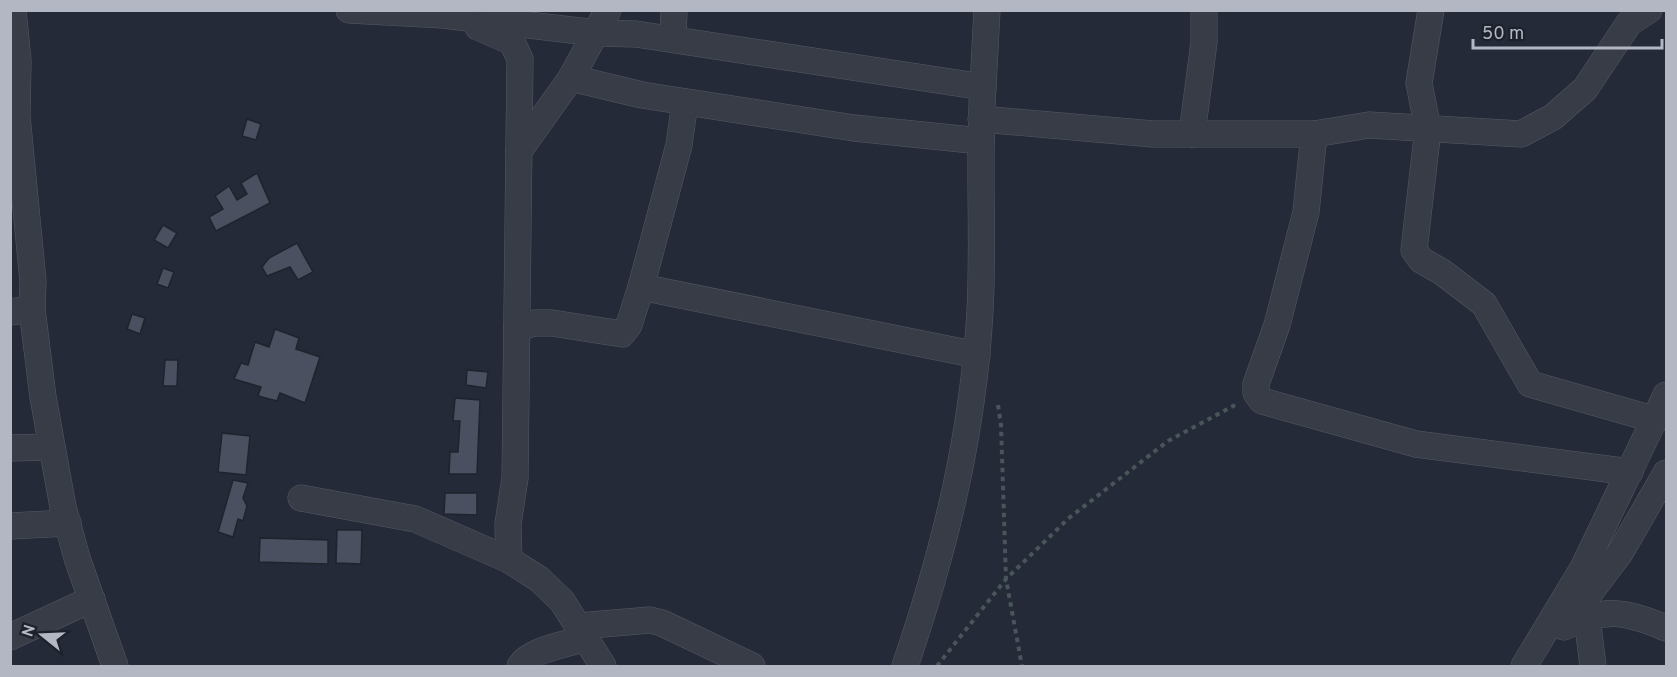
<svg xmlns="http://www.w3.org/2000/svg" width="1677" height="677" viewBox="0 0 1677 677" font-family="Overpass,sans-serif">
  <rect width="100%" height="100%" fill="#242a37"/>
  <!-- building -->
  <g fill="#4a505f" stroke="#1f232e" stroke-width="1.5">
    <polygon points="247,119 261,124 256,140 242,136"/>
    <polygon points="257,173 270,203 216,231 209,217 223,209 215,196 229,186 237,200 247,194 241,183"/>
    <polygon points="163,225 177,233 168,248 154,240"/>
    <polygon points="297,243 313,272 298,280 290,267 267,276 262,267 269,258"/>
    <polygon points="163,268 174,272 168,288 157,284"/>
    <polygon points="132,314 145,318 140,334 127,329"/>
    <polygon points="275,329 299,338 296,349 320,357 305,403 280,393 277,401 258,396 261,387 234,379 241,363 248,365 255,342 269,347"/>
    <polygon points="165,360 178,360 177,386 163,386"/>
    <polygon points="467,370 488,372 486,388 466,385"/>
    <polygon points="455,398 480,400 477,474 449,474 450,452 458,452 460,421 453,421"/>
    <polygon points="222,433 250,436 246,475 218,472"/>
    <polygon points="233,480 248,483 243,498 247,506 243,521 238,519 233,537 218,532"/>
    <polygon points="445,493 477,493 477,515 444,514"/>
    <polygon points="337,530 362,530 361,564 336,563"/>
    <polygon points="260,538 328,540 328,564 259,562"/>
  </g>
  <g fill="none" stroke-linecap="round" stroke-linejoin="round">
    <defs>
      <g id="street">
        <polyline points="13,10 18,61 17,116 33,281 32,309 43,397 63,507 77,558 115,666"/>
        <path d="M349,10l94,5 154,18 39,1 347,53c-5,75 1,149 -3,224 -7,124 -35,238 -75,355"/>
        <polyline points="1431,10 1419,83 1428,129 1414,250 1421,260 1442,272 1484,304 1530,384 1656,420"/>
        <polyline points="478,27 512,42 520,59 515,478 508,524 509,560"/>
        <polyline points="673,39 674,10"/>
        <polyline points="571,78 608,10"/>
        <polyline points="983,87 987,10"/>
        <polyline points="685,102 679,145 641,287 977,355"/>
        <polyline points="981,119 1153,134 1314,134 1369,125 1521,134 1553,117 1585,89 1629,23 1649,10"/>
        <polyline points="1192,134 1204,42 1204,10"/>
        <polyline points="1314,134 1306,212 1277,325 1256,384 1256,393 1262,401 1416,444 1630,472"/>
        <polyline points="519,151 571,78 642,95 854,128 981,141"/>
        <polyline points="10,312 32,309"/>
        <polyline points="517,328 534,323 552,323 622,334 629,325 641,287"/>
        <polyline points="10,448 52,447"/>
        <polyline points="301,498 415,519 509,560 539,579 562,601 603,666"/>
        <polyline points="10,526 68,523"/>
        <polyline points="1587,618 1593,666"/>
        <polyline points="579,626 650,620 662,623 752,666"/>
        <polyline points="1565,626 1620,553 1666,473"/>
        <path d="M1564,627c40,-20 62,-16 102,1"/>
        <polyline points="10,637 92,599"/>
        <path d="M520,666c11,-17 48,-22 66,-28"/>
        <polyline points="1524,666 1583,568 1666,395"/>
      </g>
    </defs>
    <!-- street casing -->
    <use href="#street" stroke="#555a65" stroke-width="27"/>
    <!-- path -->
    <g stroke="#485559" stroke-width="4" stroke-dasharray="4.5 4.5" stroke-linecap="butt">
      <polyline points="998,405 1001,425 1006,579 1022,666"/>
      <polyline points="937,666 1006,579 1069,518 1168,441 1235,405"/>
    </g>
    <!-- street -->
    <use href="#street" stroke="#373c47" stroke-width="26"/>
  </g>
  <!-- border -->
  <rect width="1677" height="677" fill="none" stroke="#b2b7c3" stroke-width="24"/>
  <!-- north arrow -->
  <g transform="translate(42 635) rotate(288)" stroke="#1d212c" stroke-width="4.5" paint-order="stroke">
  <path d="M0-4.5L10 22L0 15L-10 22Z" fill="#b2b7c3"/>
  <text y="-9" font-size="16" font-weight="bold" text-anchor="middle" fill="#b2b7c3">N</text>
  </g>
  <!-- scale -->
  <path d="M1473 39v9h189v-9" fill="none" stroke="#b2b7c3" stroke-width="3"/>
  <text x="1482" y="39" font-size="18" fill="#b2b7c3" stroke="#1d212c" stroke-width="4.5" paint-order="stroke">50 m</text>
</svg>
